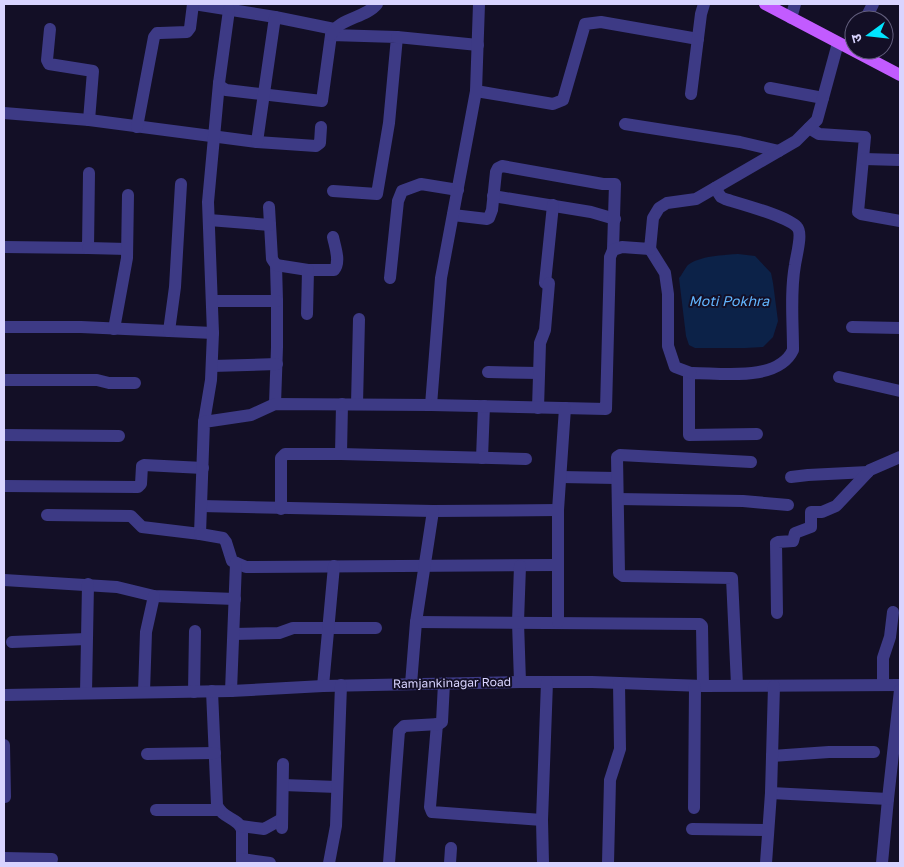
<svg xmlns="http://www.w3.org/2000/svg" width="904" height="867" viewBox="0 0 904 867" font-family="'Golos Text','Noto Sans Devanagari',sans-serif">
  <rect width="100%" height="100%" fill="#130f26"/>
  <!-- water -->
  <path fill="#0c2248" d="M738,254l17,2 16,17 2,10 5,38 -5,16 -10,10 -18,1h-50l-6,-3 -3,-9 -7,-58c3,-3 6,-10 9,-13 11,-9 36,-10 50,-11z"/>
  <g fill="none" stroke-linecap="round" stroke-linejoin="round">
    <!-- minor -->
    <g stroke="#3d3a85" stroke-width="12">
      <polyline points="194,4 275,17 334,29"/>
      <polyline points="229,10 219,83 221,87 226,90 322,101 331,35 397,37 389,123 377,194 333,191"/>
      <polyline points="791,18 795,4"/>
      <polyline points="865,20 873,4"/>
      <polyline points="50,29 47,60 49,64 93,71 89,120"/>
      <path d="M331,35c7,-17 35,-17 46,-31"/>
      <polyline points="397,37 478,45"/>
      <polyline points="770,88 823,98"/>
      <polyline points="476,91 553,104 563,100 585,24 601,22 698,39"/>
      <polyline points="691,94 701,14 704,4"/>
      <polyline points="4,113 89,120 257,142 316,146 320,143 321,127"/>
      <polyline points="625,124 740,142 779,151"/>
      <polyline points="137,127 154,37 157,33 160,33 187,32 190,28 193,4"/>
      <polyline points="809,128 819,134 865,137 858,212 861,214 900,221"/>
      <polyline points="257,142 275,17"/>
      <polyline points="864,159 900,160"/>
      <path d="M715,188l6,9 4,2c16,5 62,17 72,28 6,6 -1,30 -2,38 -5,28 -2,57 -2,85 -15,32 -71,23 -100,23l-4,3v59l68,-1"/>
      <polyline points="493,196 591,212 615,219"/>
      <polyline points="269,207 272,259 276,265 277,301 277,347 275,404"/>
      <polyline points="453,215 487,219 489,218 492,210 496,172 498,168 502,166 603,184 615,184 613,250"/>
      <polyline points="209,220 270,225"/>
      <polyline points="4,247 88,248 89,173"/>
      <polyline points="88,248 127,249"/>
      <polyline points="650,249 665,273 668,294 668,346 675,367 691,373"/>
      <path d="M276,265l32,5h26c7,-8 1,-23 -1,-33"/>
      <polyline points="390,278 398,201 402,191 421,184 458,190"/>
      <polyline points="545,283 553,205"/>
      <polyline points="213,301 277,301"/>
      <polyline points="307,314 308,270"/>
      <polyline points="4,327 81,327 213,333"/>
      <polyline points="852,327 900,328"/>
      <polyline points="114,329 127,258 128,195"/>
      <polyline points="169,331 175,287 181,184"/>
      <polyline points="212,366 277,364"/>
      <polyline points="488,372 539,373"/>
      <polyline points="839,377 900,391"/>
      <polyline points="4,380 97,380 109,383 135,383"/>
      <polyline points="357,404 359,319"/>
      <polyline points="431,405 441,278 476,91 479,4"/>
      <polyline points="538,408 540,343 545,330 549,283"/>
      <polyline points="204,422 211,380 213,333 208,202 219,83"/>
      <polyline points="4,435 119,436"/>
      <polyline points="341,454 342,404"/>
      <polyline points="482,458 484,406"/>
      <polyline points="561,477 616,478"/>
      <polyline points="791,477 808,475 868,472"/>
      <polyline points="4,486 138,487 141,484 142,466 144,465 203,468"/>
      <polyline points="618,499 743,501 788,505"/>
      <polyline points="201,506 433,511 558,510"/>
      <polyline points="281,509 281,458 285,454 341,454 526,459"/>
      <polyline points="47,515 131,516 142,527 200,534 204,422 251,415 275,404 431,405 606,409 610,257 613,250 622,247 650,249 653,218 659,208 667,203 696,199 796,141 817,120 838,43"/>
      <polyline points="200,534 223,538 226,542 232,561 246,567 557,565"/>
      <polyline points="520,566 518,622 520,682"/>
      <polyline points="4,580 117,587 154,596 235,599"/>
      <polyline points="777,613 776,543 778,542 793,541 795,533 811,527 811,512 822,512 836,506 870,470 900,457"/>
      <polyline points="416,622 700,624 702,626 703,686"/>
      <polyline points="558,622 558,510 565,408"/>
      <polyline points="234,634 279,633 293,628 376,628"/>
      <polyline points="12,642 86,639"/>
      <polyline points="411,684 416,622 433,511"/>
      <polyline points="737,685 732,578 623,576 619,573 617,457 620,455 751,462"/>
      <polyline points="883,685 883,658 890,637 893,612"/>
      <polyline points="323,686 334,566"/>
      <path d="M212,691l5,114c5,14 21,12 25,25v33"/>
      <polyline points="231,691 236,563"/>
      <polyline points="144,692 146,632 154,596"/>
      <polyline points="194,692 195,631"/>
      <polyline points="86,693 88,584"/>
      <polyline points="4,695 231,691 323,686 520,682 592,682 703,686 900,685"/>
      <polyline points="437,724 430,807 432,812 542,820"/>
      <polyline points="4,745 5,797"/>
      <polyline points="147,754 215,753"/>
      <polyline points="772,756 829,752 874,752"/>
      <polyline points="283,785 337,787"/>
      <polyline points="771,793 888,799 882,863"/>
      <polyline points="888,799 900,690"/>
      <polyline points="694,808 695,686"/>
      <polyline points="156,810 219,810"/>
      <polyline points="241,826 264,829 282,819"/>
      <polyline points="282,828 283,764"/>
      <polyline points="692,829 768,830"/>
      <polyline points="4,858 52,859"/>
      <polyline points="242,859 270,863"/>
      <polyline points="329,863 336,826 341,685"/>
      <polyline points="389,863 399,731 404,726 439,724 442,722 444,683"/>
      <polyline points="450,863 451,848"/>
      <polyline points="543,863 542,820 547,682"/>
      <polyline points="608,863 610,780 620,749 619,683"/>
      <polyline points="766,863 771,793 774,686"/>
    </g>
    <!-- major -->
    <polyline stroke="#c25bff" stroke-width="12" points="765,4 900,75"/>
  </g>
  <g text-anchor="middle" stroke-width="4" stroke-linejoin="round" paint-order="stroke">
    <!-- street labels -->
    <g font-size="12" fill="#d9d4ff" stroke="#130f26">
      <text transform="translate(452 683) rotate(-1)" y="4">Ramjankinagar Road</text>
    </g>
    <!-- water labels -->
    <g font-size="14" font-style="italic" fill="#62b6ff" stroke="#130f26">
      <text x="729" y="306">Moti Pokhra</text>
    </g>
  </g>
  <!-- border -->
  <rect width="904" height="867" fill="none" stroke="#d9d4ff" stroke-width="10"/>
  <!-- north arrow -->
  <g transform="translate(869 35) rotate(255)"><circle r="24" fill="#130f26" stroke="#625e7d"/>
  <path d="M0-4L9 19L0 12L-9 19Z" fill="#00e5ff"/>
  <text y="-8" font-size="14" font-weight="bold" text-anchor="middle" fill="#d9d4ff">उ</text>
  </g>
</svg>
